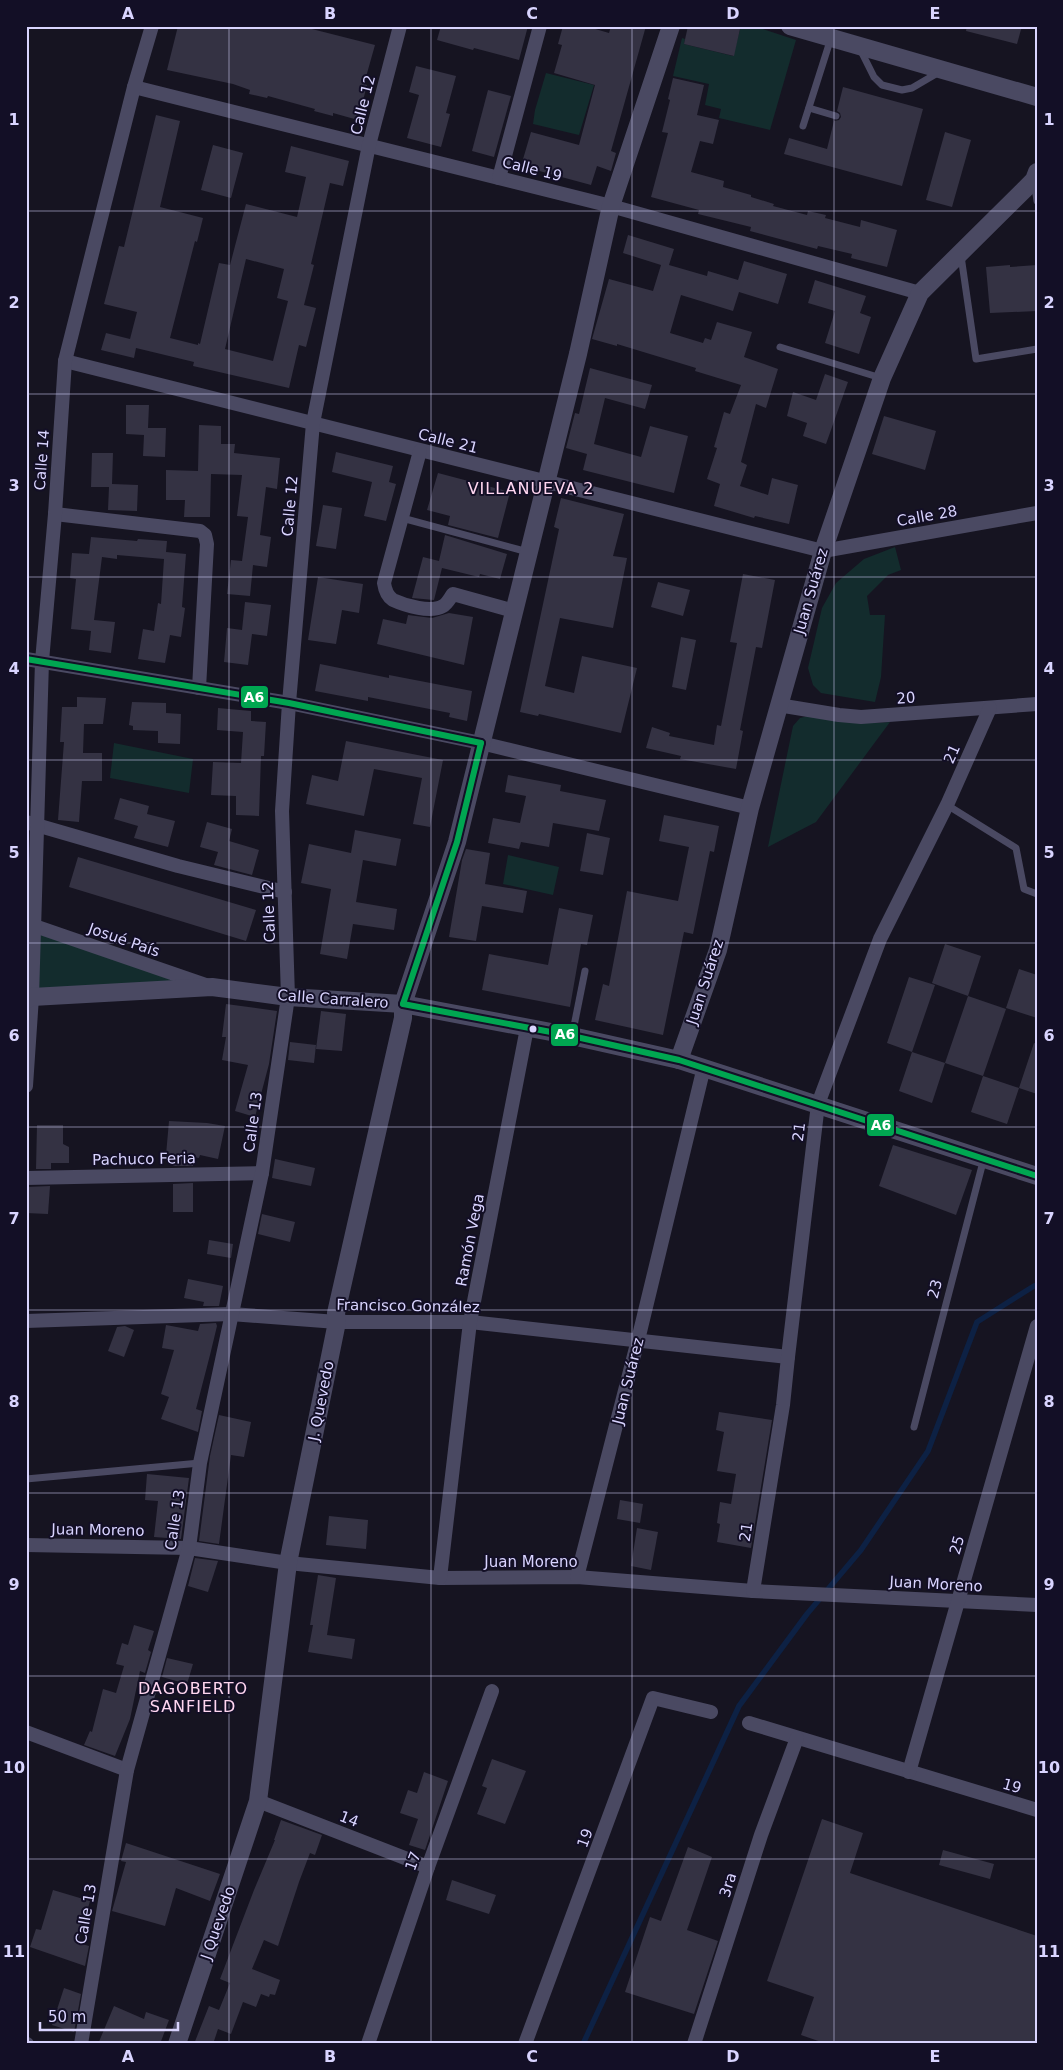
<svg xmlns="http://www.w3.org/2000/svg" width="1063" height="2070" viewBox="0 0 1063 2070" font-family="'DejaVu Sans',sans-serif">
  <rect width="100%" height="100%" fill="#161421"/>
  <!-- green -->
  <g fill="#132c2d">
    <polygon points="741,26 754,26 796,40 770,130 719,118 721,109 705,105 709,84 673,76 682,38 685,39 684,44 733,56"/>
    <polygon points="546,73 594,85 579,135 533,124 535,110"/>
    <polygon points="895,547 901,570 888,575 867,596 870,615 885,615 881,677 875,702 821,693 813,685 808,668 822,608 836,583 864,559"/>
    <polygon points="808,716 874,723 890,722 816,822 768,847 793,726 800,718"/>
    <polygon points="114,743 193,759 189,793 110,778"/>
    <polygon points="508,855 559,867 553,895 503,884"/>
    <polygon points="33,926 212,987 32,997"/>
  </g>
  <g fill="none" stroke-linecap="round" stroke-linejoin="round">
    <!-- stream -->
    <polyline stroke="#0d2144" stroke-width="5.5" points="583,2044 739,1706 807,1614 861,1550 928,1451 977,1322 1034,1286"/>
  </g>
  <!-- building -->
  <g fill="#343243" fill-rule="evenodd">
    <polygon points="178,26 300,26 375,45 364,84 367,85 358,120 333,113 333,116 314,111 315,109 268,96 267,98 249,94 250,90 233,84 167,70"/>
    <polygon points="441,26 528,26 519,60 474,48 473,50 437,40"/>
    <polygon points="563,26 585,26 609,33 611,26 646,26 611,151 616,153 611,171 597,166 591,185 521,166 531,132 579,145 595,85 554,73 562,45 558,44"/>
    <polygon points="688,26 727,26 740,29 734,56 684,44"/>
    <polygon points="967,26 1022,26 1017,44 966,31"/>
    <polygon points="416,66 456,76 446,113 450,114 441,147 407,138 419,95 409,92"/>
    <polygon points="673,78 704,85 697,115 719,120 713,144 700,141 691,172 724,181 723,187 751,195 751,197 774,204 773,206 807,215 808,211 826,215 825,218 860,227 861,220 897,230 887,267 851,258 852,254 818,246 817,249 750,231 751,227 698,214 699,210 651,197 668,133 662,132 670,100 668,99"/>
    <polygon points="843,87 923,109 902,186 784,154 789,138 827,149 834,121 839,120 841,117 840,113 837,111"/>
    <polygon points="488,90 511,96 494,157 472,151"/>
    <path d="M156,115l24,6 -20,86 43,11 -6,24 -2,-1 -25,97 28,7v-2l2,1 19,-81 11,2 16,-61 51,13 9,-40 -21,-5 6,-26 58,15 -6,25 -13,-3 -19,81 3,1 -10,40 12,3 -10,39 -7,-2 -10,43 -96,-22 1,-4 -58,-14 -2,10 -33,-8 5,-17 24,6 7,-27 -33,-8 15,-58 5,1zM246,259l38,10 -7,29 11,3 -15,60 -48,-12z"/>
    <polygon points="945,132 971,140 952,207 926,200"/>
    <polygon points="213,145 243,153 231,198 201,190"/>
    <polygon points="628,235 674,249 669,265 707,276 708,271 738,280 744,261 787,274 778,304 739,292 733,311 681,295 670,333 703,343 705,338 711,340 717,322 752,332 744,357 778,369 766,408 756,404 741,462 747,465 740,486 768,495 772,478 798,485 789,524 755,516 754,518 714,506 720,484 707,479 717,448 714,447 724,412 730,414 741,385 695,371 696,368 617,344 617,346 592,339 609,279 653,291 661,265 623,253"/>
    <polygon points="1010,265 1010,267 1037,265 1037,311 990,313 986,267"/>
    <polygon points="815,280 866,296 860,313 871,317 859,354 825,343 835,311 808,303"/>
    <polygon points="590,368 652,385 645,409 605,398 594,444 641,457 650,426 688,436 674,493 583,470 587,454 566,448 575,413 579,414"/>
    <polygon points="825,374 848,382 826,444 803,436 807,423 787,416 793,392 816,400"/>
    <polygon points="126,405 149,405 148,428 166,428 165,457 143,456 144,435 126,434"/>
    <polygon points="884,416 936,431 925,470 872,454"/>
    <polygon points="199,425 221,426 221,444 235,444 234,453 280,458 277,489 266,487 260,535 271,537 267,567 253,565 250,596 227,594 231,560 242,561 248,517 237,516 242,475 211,474 210,517 184,517 185,500 166,500 166,470 198,471"/>
    <polygon points="336,452 393,466 389,482 396,484 386,521 364,516 372,482 332,472"/>
    <polygon points="92,453 113,453 112,484 138,485 137,511 108,510 109,487 91,487"/>
    <polygon points="438,473 510,492 498,538 448,525 450,516 427,510"/>
    <polygon points="561,498 624,514 613,556 627,558 613,628 560,618 545,686 574,693 582,656 637,668 621,733 539,714 538,716 520,712 559,529 554,527"/>
    <polygon points="323,505 342,508 336,549 316,546"/>
    <polygon points="445,535 507,554 500,579 480,574 479,577 442,568 434,600 412,598 423,557 439,561"/>
    <polygon points="91,537 137,541 138,539 167,541 166,552 186,554 182,607 185,608 181,637 170,635 165,663 138,659 143,629 154,631 158,603 161,604 164,559 117,555 117,559 102,557 94,620 115,622 111,653 89,650 91,631 71,629 76,579 70,578 72,553 89,554"/>
    <polygon points="743,574 775,580 762,648 756,647 740,730 743,731 736,769 680,759 681,756 646,748 652,727 670,733 669,736 714,745 717,725 721,726 737,643 730,642"/>
    <polygon points="318,577 363,584 359,613 342,610 336,644 308,640"/>
    <polygon points="658,582 690,590 683,616 651,607"/>
    <polygon points="245,602 271,605 267,636 252,634 248,665 224,662 227,628 242,630"/>
    <polygon points="449,613 473,617 464,665 377,644 383,619 406,624 408,615 432,618"/>
    <polygon points="681,637 696,640 686,690 672,687"/>
    <polygon points="320,664 389,678 389,675 472,691 467,721 449,717 450,713 368,697 368,701 315,691"/>
    <polygon points="77,697 106,698 103,724 84,724 83,753 102,753 102,781 82,781 79,822 58,820 64,742 60,742 62,707 77,707"/>
    <polygon points="132,702 166,703 166,713 181,714 180,744 158,743 158,731 133,730 133,726 129,725"/>
    <polygon points="218,708 251,711 251,721 266,722 264,756 261,756 259,816 236,815 236,796 211,795 213,762 241,763 243,732 217,730"/>
    <polygon points="346,741 443,760 430,827 413,824 422,778 374,769 364,816 306,804 312,775 338,781"/>
    <polygon points="508,775 561,785 560,791 606,800 599,831 553,823 549,847 521,842 519,849 488,843 493,818 520,823 526,796 505,792"/>
    <polygon points="120,798 149,806 147,814 175,821 168,847 134,838 138,826 114,819"/>
    <polygon points="664,815 719,826 714,852 710,851 693,934 684,932 663,1035 595,1020 603,984 609,986 627,891 678,901 689,847 659,841"/>
    <polygon points="207,822 232,829 229,841 259,850 252,875 214,865 218,852 200,847"/>
    <polygon points="355,830 401,839 396,866 363,860 356,902 397,909 394,930 353,924 347,959 320,954 331,889 301,883 309,844 351,853"/>
    <polygon points="587,833 610,838 603,875 580,871"/>
    <polygon points="466,849 490,853 485,884 527,891 523,913 482,906 476,941 449,937 462,860"/>
    <polygon points="78,857 256,910 246,941 69,887"/>
    <polygon points="559,908 593,915 587,945 581,944 570,1007 482,990 489,954 548,965"/>
    <polygon points="945,944 981,956 968,996 932,983"/>
    <polygon points="1019,969 1037,975 1037,1018 1006,1008"/>
    <polygon points="909,977 935,985 912,1052 887,1043"/>
    <polygon points="968,996 1006,1009 983,1076 945,1063"/>
    <polygon points="226,1004 277,1011 269,1064 255,1117 235,1111 248,1065 222,1060 226,1037 222,1037"/>
    <polygon points="321,1011 346,1014 342,1051 316,1049"/>
    <polygon points="290,1042 316,1045 314,1063 288,1060"/>
    <polygon points="1034,1043 1037,1044 1037,1094 1019,1088"/>
    <polygon points="912,1052 945,1063 932,1103 899,1091"/>
    <polygon points="983,1076 1019,1088 1007,1124 971,1112"/>
    <polygon points="169,1121 207,1123 225,1126 218,1159 200,1155 199,1158 193,1157 193,1166 173,1166 173,1156 166,1155"/>
    <polygon points="37,1125 63,1125 63,1144 69,1147 69,1163 51,1163 51,1169 36,1169"/>
    <polygon points="893,1145 972,1170 956,1215 879,1186"/>
    <polygon points="275,1159 315,1168 311,1186 272,1178"/>
    <polygon points="193,1183 193,1212 173,1212 173,1184"/>
    <polygon points="50,1186 48,1214 26,1213 26,1187"/>
    <polygon points="262,1214 295,1222 290,1242 258,1234"/>
    <polygon points="209,1240 233,1244 231,1258 207,1254"/>
    <polygon points="188,1279 223,1286 219,1306 203,1306 204,1302 184,1298"/>
    <polygon points="216,1323 217,1326 210,1355 196,1409 202,1411 198,1432 161,1419 169,1397 161,1394 174,1350 162,1348 166,1325 198,1331 200,1324"/>
    <polygon points="125,1326 134,1330 124,1357 108,1351 117,1327"/>
    <polygon points="719,1412 772,1420 751,1548 717,1542 720,1524 717,1523 720,1502 731,1504 736,1474 717,1471 724,1432 716,1430"/>
    <polygon points="219,1415 251,1422 244,1457 231,1455 219,1544 199,1541 210,1456"/>
    <polygon points="147,1474 189,1478 181,1539 154,1537 158,1501 145,1500"/>
    <polygon points="620,1500 643,1504 640,1523 617,1519"/>
    <polygon points="329,1516 368,1520 366,1549 326,1545"/>
    <polygon points="637,1528 658,1532 651,1570 631,1566"/>
    <polygon points="195,1558 218,1561 208,1592 188,1586"/>
    <polygon points="318,1575 336,1578 327,1635 355,1639 352,1659 308,1652 313,1625 310,1625"/>
    <polygon points="134,1625 154,1631 148,1650 151,1652 145,1673 140,1671 130,1719 115,1756 84,1745 90,1731 92,1732 103,1689 116,1693 124,1666 116,1664 122,1643 128,1645"/>
    <polygon points="167,1658 193,1664 187,1684 162,1677"/>
    <polygon points="492,1759 526,1771 505,1824 477,1814 487,1788 482,1786"/>
    <polygon points="424,1772 448,1781 425,1850 409,1845 418,1819 400,1813 408,1790 417,1793"/>
    <polygon points="822,1819 863,1833 850,1873 1037,1936 1037,2044 827,2044 801,2035 814,1997 767,1981"/>
    <polygon points="281,1820 322,1835 315,1855 310,1853 299,1882 278,1946 264,1940 252,1969 280,1980 275,1995 270,1994 269,1997 261,1994 256,2007 243,2002 231,2034 218,2029 213,2044 194,2044 209,2006 219,2010 230,1983 220,1979 254,1890 275,1840 274,1840"/>
    <polygon points="126,1843 220,1874 210,1901 176,1888 165,1926 112,1911 126,1862 121,1861"/>
    <polygon points="688,1847 712,1857 687,1930 718,1941 694,2014 625,1992 650,1917 661,1921"/>
    <polygon points="943,1850 994,1864 990,1879 939,1865"/>
    <polygon points="452,1880 496,1895 489,1914 446,1900"/>
    <polygon points="53,1890 90,1901 78,1943 89,1946 85,1966 30,1947 36,1929 41,1930"/>
    <polygon points="64,1988 81,1994 74,2032 52,2025"/>
    <polygon points="114,2006 144,2019 146,2012 169,2020 160,2044 98,2044"/>
  </g>
  <g fill="none" stroke-linecap="round" stroke-linejoin="round">
    <!-- service -->
    <g stroke="#4a4962" stroke-width="7">
      <polyline points="860,49 874,77 882,85 902,90 912,88 941,71"/>
      <polyline points="809,108 836,116"/>
      <polyline points="803,126 831,38"/>
      <polyline points="1034,181 1037,201"/>
      <polyline points="961,256 976,359 1037,349"/>
      <polyline points="780,347 881,378"/>
      <polyline points="402,518 528,552"/>
      <polyline points="947,805 1016,848 1024,889 1037,894"/>
      <polyline points="572,1036 585,971"/>
      <polyline points="914,1427 984,1158"/>
      <polyline points="26,1479 200,1463"/>
    </g>
    <!-- minor -->
    <g stroke="#4a4962" stroke-width="14">
      <polyline points="134,87 611,206 920,293"/>
      <polyline points="499,178 540,26"/>
      <polyline points="65,361 823,551 1037,513"/>
      <path d="M420,451l-36,132c1,7 3,13 9,17 13,6 38,13 50,6 4,-2 7,-8 10,-12l61,17"/>
      <polyline points="55,514 200,531 205,535 207,544 199,688"/>
      <polyline points="26,659 289,703 481,743 750,808"/>
      <polyline points="778,705 839,715 861,717 1037,704"/>
      <polyline points="26,822 178,866 285,892"/>
      <polyline points="26,923 209,986"/>
      <polyline points="26,1086 32,997 42,661 55,514 65,361 134,87 152,26"/>
      <polyline points="26,1178 262,1173"/>
      <polyline points="26,1321 231,1314 337,1322 470,1322 788,1357"/>
      <polyline points="26,1545 189,1548 288,1563 440,1578 577,1577 753,1591 1037,1605"/>
      <polyline points="577,1577 638,1340 704,1067"/>
      <polyline points="440,1578 470,1322 527,1028"/>
      <polyline points="753,1591 783,1405 788,1357 818,1104 880,939 947,805 990,708"/>
      <polyline points="749,1723 1037,1810"/>
      <polyline points="26,1732 127,1770"/>
      <polyline points="909,1772 1037,1326"/>
      <polyline points="258,1801 428,1867"/>
      <polyline points="26,2044 27,2044"/>
      <polyline points="81,2044 127,1770 189,1548 200,1463 262,1173 288,997 282,811 289,703 313,423 369,145 400,26"/>
      <polyline points="368,2044 428,1867 492,1691"/>
      <polyline points="525,2044 653,1698 711,1712"/>
      <polyline points="694,2044 761,1835 797,1738"/>
    </g>
    <!-- tertiary -->
    <g stroke="#4a4962" stroke-width="18">
      <polyline points="790,26 1037,97"/>
      <polyline points="26,1000 32,997 212,987 288,997 403,1004 572,1036 679,1060 1037,1176"/>
      <polyline points="679,1060 718,950 750,808 823,551 882,378 920,293 1034,180 1037,172"/>
      <polyline points="177,2044 258,1801 288,1563 337,1322 336,1313 403,1018 403,1004 457,842 578,354 611,206 671,26"/>
    </g>
    <defs>
      <g id="bus-1">
        <polyline points="26,659 289,703 481,743"/>
        <polyline points="403,1004 572,1036 679,1060 1037,1176"/>
        <polyline points="403,1004 457,842 481,743"/>
      </g>
    </defs>
    <!-- bus-1 casing -->
    <use href="#bus-1" stroke="#130f26" stroke-width="10"/>
    <!-- bus-1 -->
    <use href="#bus-1" stroke="#00a651" stroke-width="6"/>
  </g>
  <!-- grid -->
  <path fill="none" stroke="#d9d4ff" stroke-width="1" stroke-opacity="0.55" d="M229,26v2018M431,26v2018M632,26v2018M834,26v2018M26,211h1011M26,394h1011M26,577h1011M26,760h1011M26,943h1011M26,1127h1011M26,1310h1011M26,1493h1011M26,1676h1011M26,1859h1011"/>
  <!-- markers -->
  <circle fill="#d9d4ff" stroke="#130f26" stroke-width="2" cx="533" cy="1029" r="4.5"/>
  <g text-anchor="middle" stroke-width="4" stroke-linejoin="round" paint-order="stroke">
    <!-- street labels -->
    <g font-size="15" fill="#d9d4ff" stroke="#130f26">
      <text transform="translate(363 105) rotate(-76)" y="5">Calle 12</text>
      <text transform="translate(532 169) rotate(14)" y="5">Calle 19</text>
      <text transform="translate(448 441) rotate(14)" y="5">Calle 21</text>
      <text transform="translate(42 460) rotate(-86)" y="5">Calle 14</text>
      <text transform="translate(290 506) rotate(-85)" y="5">Calle 12</text>
      <text transform="translate(927 516) rotate(-10)" y="5">Calle 28</text>
      <text transform="translate(811 591) rotate(-74)" y="5">Juan Suárez</text>
      <text transform="translate(906 698) rotate(-4)" y="5">20</text>
      <text transform="translate(952 754) rotate(-66)" y="5">21</text>
      <text transform="translate(269 912) rotate(-92)" y="5">Calle 12</text>
      <text transform="translate(124 940) rotate(19)" y="5">Josué País</text>
      <text transform="translate(705 982) rotate(-72)" y="5">Juan Suárez</text>
      <text transform="translate(333 999) rotate(4)" y="5">Calle Carralero</text>
      <text transform="translate(253 1122) rotate(-82)" y="5">Calle 13</text>
      <text transform="translate(799 1132) rotate(-83)" y="5">21</text>
      <text transform="translate(144 1159) rotate(-1)" y="5">Pachuco Feria</text>
      <text transform="translate(470 1240) rotate(-79)" y="5">Ramón Vega</text>
      <text transform="translate(935 1289) rotate(-75)" y="5">23</text>
      <text transform="translate(408 1306) rotate(1)" y="5">Francisco González</text>
      <text transform="translate(628 1381) rotate(-76)" y="5">Juan Suárez</text>
      <text transform="translate(321 1401) rotate(-79)" y="5">J. Quevedo</text>
      <text transform="translate(175 1520) rotate(-81)" y="5">Calle 13</text>
      <text transform="translate(98 1530) rotate(1)" y="5">Juan Moreno</text>
      <text transform="translate(746 1532) rotate(-81)" y="5">21</text>
      <text transform="translate(957 1545) rotate(-74)" y="5">25</text>
      <text x="531" y="1567">Juan Moreno</text>
      <text transform="translate(936 1584) rotate(3)" y="5">Juan Moreno</text>
      <text transform="translate(1012 1786) rotate(16)" y="5">19</text>
      <text transform="translate(349 1819) rotate(21)" y="5">14</text>
      <text transform="translate(585 1838) rotate(-70)" y="5">19</text>
      <text transform="translate(413 1861) rotate(-70)" y="5">17</text>
      <text transform="translate(728 1885) rotate(-72)" y="5">3ra</text>
      <text transform="translate(86 1914) rotate(-80)" y="5">Calle 13</text>
      <text transform="translate(218 1923) rotate(-71)" y="5">J Quevedo</text>
    </g>
    <!-- neighbourhood labels -->
    <g font-size="16" letter-spacing="1" fill="#ffd6f0" stroke="#130f26">
      <text x="531" y="494">VILLANUEVA 2</text>
      <text x="193" y="1694">DAGOBERTO<tspan x="193" dy="18">SANFIELD</tspan></text>
    </g>
  </g>
  <g stroke="#130f26" stroke-width="2">
    <rect x="240" y="685" width="29" height="24" rx="5" fill="#00a651"/>
    <rect x="550" y="1023" width="29" height="24" rx="5" fill="#00a651"/>
    <rect x="866" y="1113" width="29" height="24" rx="5" fill="#00a651"/>
  </g>
  <g font-size="14" text-anchor="middle" font-weight="bold" fill="#fff">
    <text x="254" y="702">A6</text>
    <text x="565" y="1039">A6</text>
    <text x="881" y="1130">A6</text>
  </g>
  <!-- border -->
  <rect width="1063" height="2070" fill="none" stroke="#130f26" stroke-width="55"/>
  <!-- scale -->
  <path d="M40 2022v8h138v-8" fill="none" stroke="#d9d4ff" stroke-width="2.5"/>
  <text x="48" y="2022" font-size="15" fill="#d9d4ff" stroke="#130f26" stroke-width="4" paint-order="stroke">50 m</text>
  <rect x="28" y="28" width="1008" height="2014" fill="none" stroke="#d9d4ff" stroke-width="2"/>
  <g font-size="16" text-anchor="middle" font-weight="bold" fill="#d9d4ff">
    <text x="128" y="19">A</text>
    <text x="330" y="19">B</text>
    <text x="532" y="19">C</text>
    <text x="733" y="19">D</text>
    <text x="935" y="19">E</text>
    <text x="14" y="125">1</text>
    <text x="1049" y="125">1</text>
    <text x="14" y="308">2</text>
    <text x="1049" y="308">2</text>
    <text x="14" y="491">3</text>
    <text x="1049" y="491">3</text>
    <text x="14" y="674">4</text>
    <text x="1049" y="674">4</text>
    <text x="14" y="858">5</text>
    <text x="1049" y="858">5</text>
    <text x="14" y="1041">6</text>
    <text x="1049" y="1041">6</text>
    <text x="14" y="1224">7</text>
    <text x="1049" y="1224">7</text>
    <text x="14" y="1407">8</text>
    <text x="1049" y="1407">8</text>
    <text x="14" y="1590">9</text>
    <text x="1049" y="1590">9</text>
    <text x="14" y="1773">10</text>
    <text x="1049" y="1773">10</text>
    <text x="14" y="1957">11</text>
    <text x="1049" y="1957">11</text>
    <text x="128" y="2062">A</text>
    <text x="330" y="2062">B</text>
    <text x="532" y="2062">C</text>
    <text x="733" y="2062">D</text>
    <text x="935" y="2062">E</text>
  </g>
</svg>
